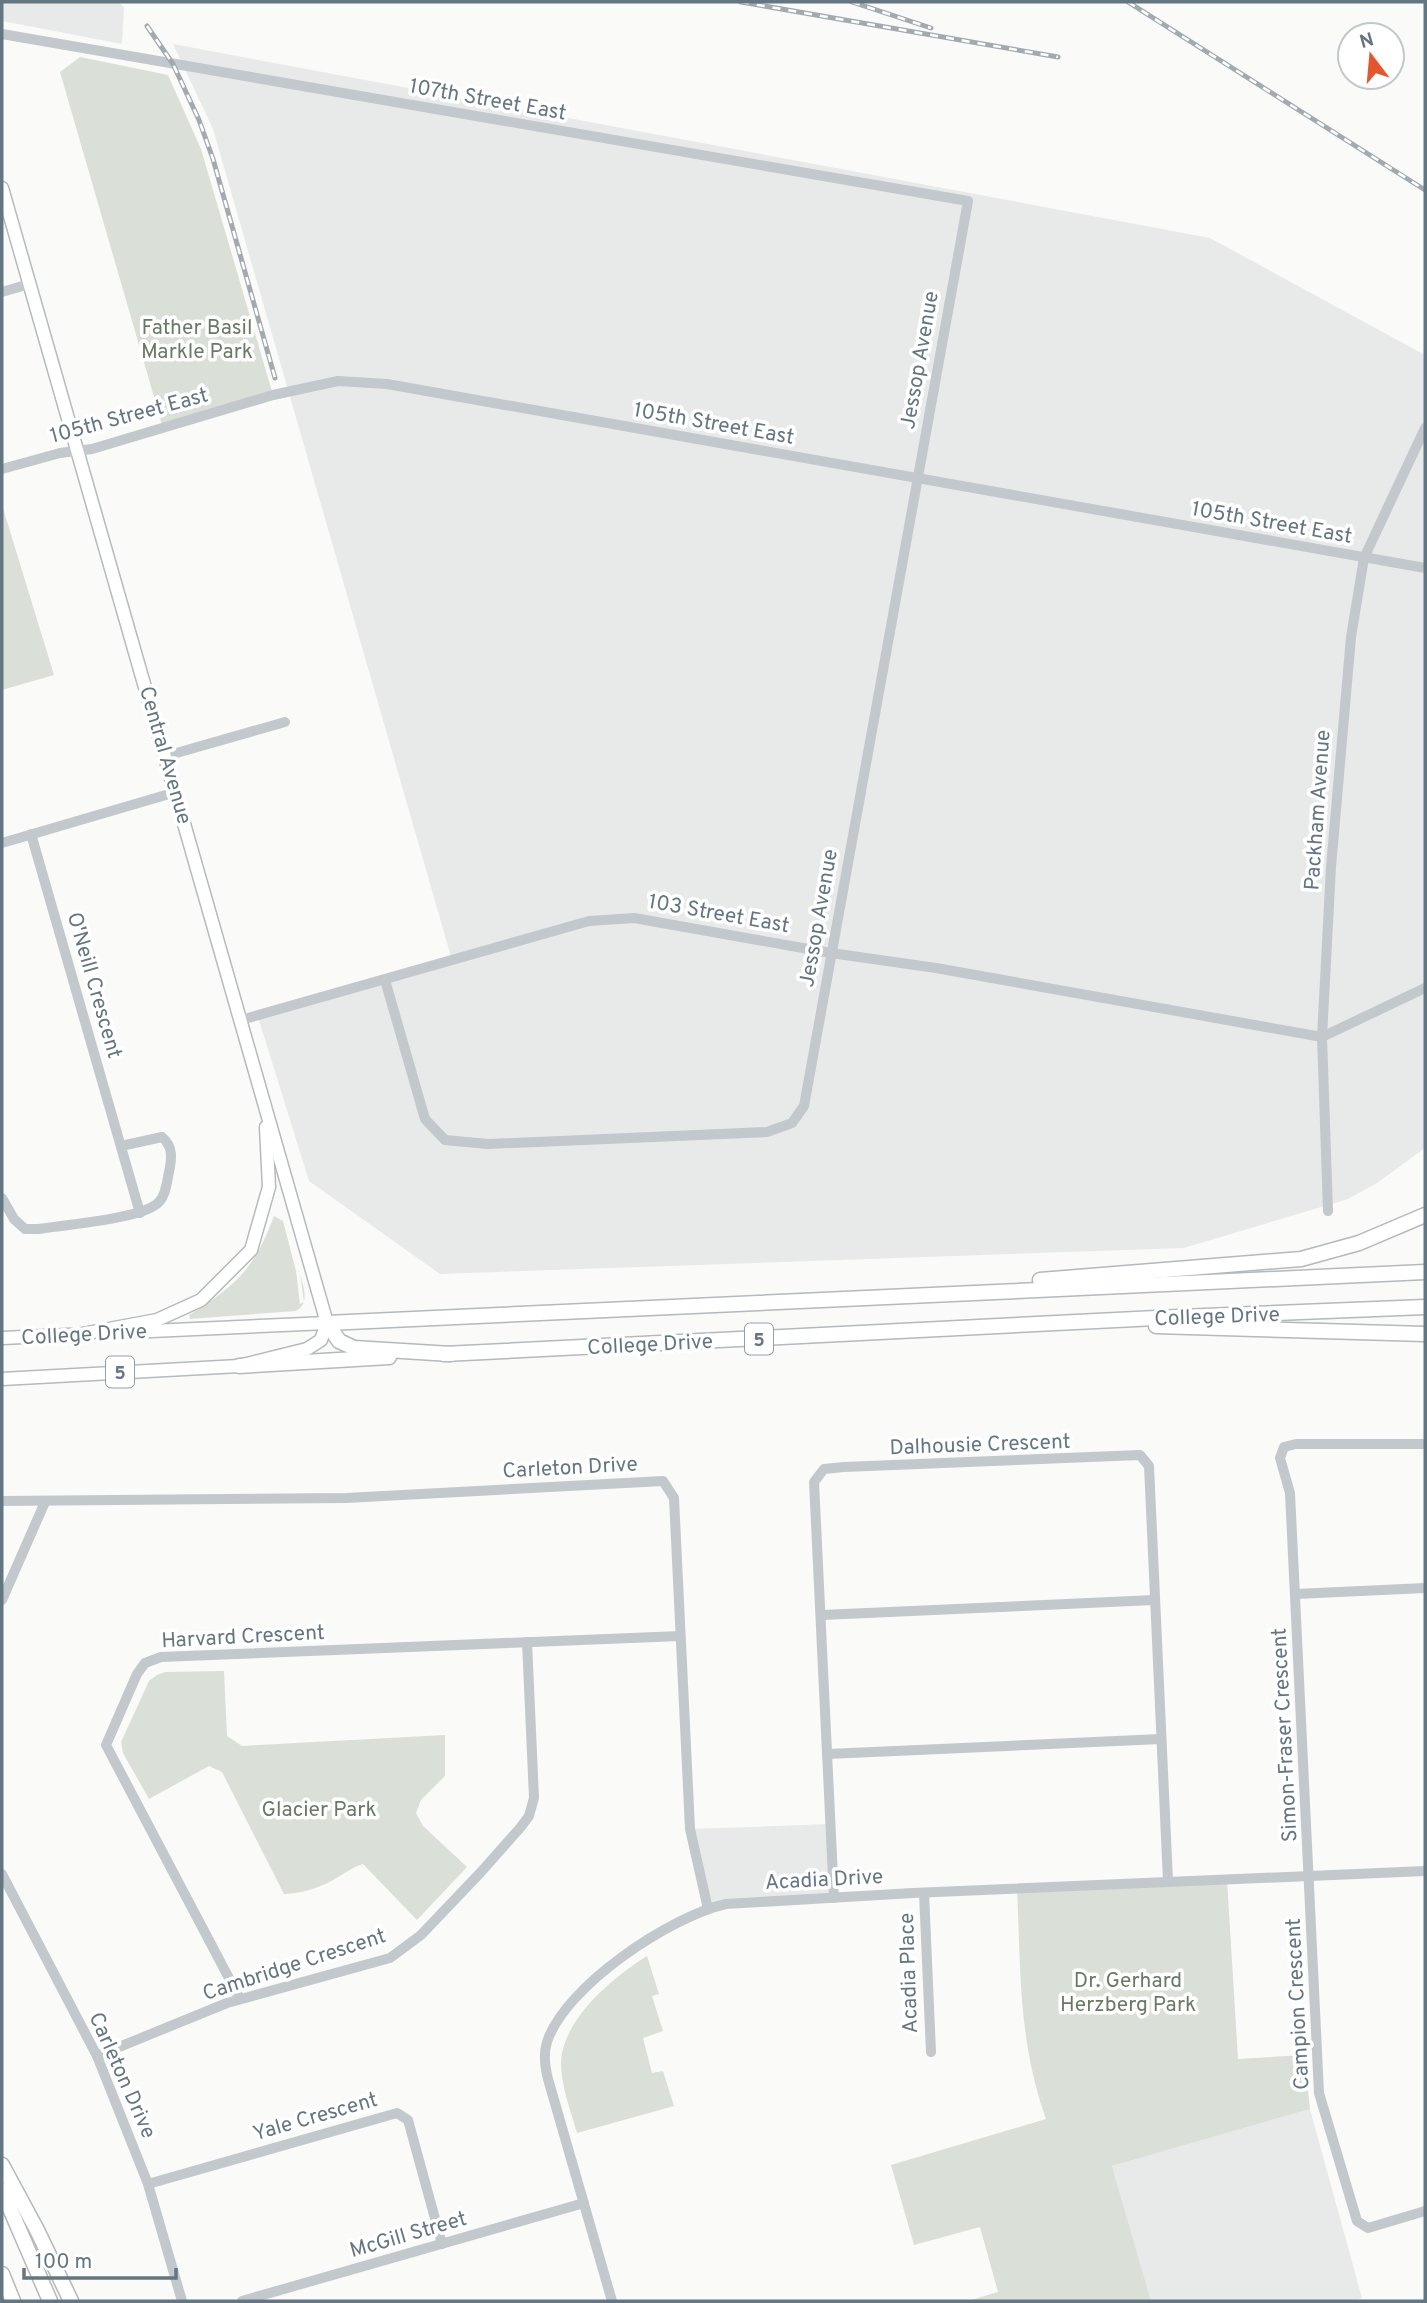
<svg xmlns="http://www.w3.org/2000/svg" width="1427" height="2303" viewBox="0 0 1427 2303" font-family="Overpass,sans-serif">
  <rect width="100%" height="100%" fill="#fafaf8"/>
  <!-- built -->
  <g fill="#e8e9e9">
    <polygon points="2,2 119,2 124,8 122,44 2,21"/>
    <polygon points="173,44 1210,238 1425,355 1425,1148 1377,1183 1348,1199 1184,1248 440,1274 309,1181 258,1017 452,960 213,129"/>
    <polygon points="831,1824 834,1898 708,1909 690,1829"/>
    <polygon points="1310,2109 1362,2298 1352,2301 1151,2301 1112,2166"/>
  </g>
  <!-- green -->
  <g fill="#dadfd7">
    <polygon points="80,57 168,75 201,149 273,395 163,428 60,72"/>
    <polygon points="2,505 54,675 2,690"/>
    <path d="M274,1216l9,5 13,50 4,33 4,-2 -4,-29c3,14 11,31 -5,38l-105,8 -1,-4c47,-29 66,-47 85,-99z"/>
    <path d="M224,1671l3,65 15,10 203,-11v41l-24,24 -5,13 7,13 44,41 -50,53 -54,-56c-12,4 -19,10 -30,16 -16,9 -31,13 -49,14l-62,-122 -13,-6 -60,33 -26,-46 -2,-11 28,-61 8,-6 8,-3z"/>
    <path d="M1227,1880l11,179 66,-4 6,54 -198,57 39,135h-183l30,-9 -18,-65 -66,18 -23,-80 155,-46c-28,-79 -25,-147 -29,-230z"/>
    <path d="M647,1956l12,38 -7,2 11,35 -20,7 9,35 11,-2 11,35 -97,27c-6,-22 -16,-46 -16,-70 1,-43 52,-86 86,-107z"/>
  </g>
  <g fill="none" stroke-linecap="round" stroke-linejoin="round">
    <defs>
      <g id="major">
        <polyline points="2,188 327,1323"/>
        <polyline points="129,1332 327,1323"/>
        <polyline points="82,1334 157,1320 201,1300 251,1250 269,1187 266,1127"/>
        <polyline points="2,1338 89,1334"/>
        <polyline points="2,1379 239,1366 307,1349 321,1340 327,1323"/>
      </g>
      <g id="highway">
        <polyline points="1040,1280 1301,1259 1359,1243 1425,1215"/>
        <polyline points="1156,1326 1425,1334"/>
        <polyline points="444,1354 1156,1318 1425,1307"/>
        <polyline points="451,1354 354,1348 339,1341 327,1323 1425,1272"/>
        <polyline points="239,1366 389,1357"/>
        <polyline points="2,2165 37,2230 71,2301"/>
        <polyline points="2,2190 50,2301"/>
        <polyline points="2,2274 13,2301"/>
      </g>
    </defs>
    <!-- major casing -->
    <use href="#major" stroke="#b5babe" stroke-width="15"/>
    <!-- highway casing -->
    <use href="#highway" stroke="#b4b9bd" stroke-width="17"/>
    <!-- minor -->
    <g stroke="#c3c8cc" stroke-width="10">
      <polyline points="2,34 968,201 804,1106 792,1123 767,1132 488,1144 445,1140 425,1119 385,980"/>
      <polyline points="2,292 29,284"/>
      <polyline points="2,469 60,453 92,449 273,395 338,381 387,384 1425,568"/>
      <polyline points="166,756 285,722"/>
      <polyline points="31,834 140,1213"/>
      <polyline points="2,843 176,792"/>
      <polyline points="241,1020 589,921 634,918 831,953 936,968 1322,1037 1425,988"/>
      <path d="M2,1198l12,21 11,10h14c25,-4 104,-10 120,-27 7,-7 8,-21 10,-30 3,-14 4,-26 -7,-35l-41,9"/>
      <polyline points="1328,1211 1322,1037 1331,867 1351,637 1364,558 1425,428"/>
      <polyline points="1425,1444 1296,1444 1284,1447 1280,1458 1290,1493 1319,2093 1357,2221 1368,2228 1425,2211"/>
      <polyline points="2,1501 346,1498 663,1481 674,1498 690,1829 708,1909"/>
      <polyline points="1296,1594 1425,1588"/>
      <polyline points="2,1600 45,1502"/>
      <polyline points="822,1615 1154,1600"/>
      <polyline points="828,1754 1161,1739"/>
      <polyline points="2,1874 97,2056 148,2184 182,2301"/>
      <polyline points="924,1893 931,2052"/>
      <polyline points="834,1898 814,1482 824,1469 844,1467 1140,1455 1149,1466 1168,1881"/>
      <polyline points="240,1999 106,1745 137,1674 145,1663 161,1657 680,1636"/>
      <polyline points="97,2056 227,2003 390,1958 421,1935 481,1872 520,1828 529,1816 534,1798 527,1642"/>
      <polyline points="148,2184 397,2113 408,2120 442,2244"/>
      <polyline points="242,2301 584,2203"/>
      <path d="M612,2301l-64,-222c-3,-12 -5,-25 -1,-37 18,-56 124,-126 179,-138l187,-11 512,-22"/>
    </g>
    <!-- major -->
    <use href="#major" stroke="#fff" stroke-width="12"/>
    <!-- highway -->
    <use href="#highway" stroke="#fff" stroke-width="14"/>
    <defs>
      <g id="rail">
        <polyline points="741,2 1058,57"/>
        <polyline points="852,2 931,28"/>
        <polyline points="1128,2 1425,190"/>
        <polyline points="147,26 173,64 199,120 213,159 275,378"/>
      </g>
    </defs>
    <!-- rail casing -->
    <use href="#rail" stroke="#a2aab0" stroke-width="5"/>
    <!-- rail -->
    <use href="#rail" stroke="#fff" stroke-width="2.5" stroke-dasharray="8" stroke-linecap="butt"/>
  </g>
  <g text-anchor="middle" stroke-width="7" stroke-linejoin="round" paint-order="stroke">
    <!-- shield labels -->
    <g fill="#fff" stroke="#939fa8" stroke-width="2">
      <rect x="745" y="1323.5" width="28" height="31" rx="5"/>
      <rect x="106" y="1356.5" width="28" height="31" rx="5"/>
    </g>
    <g font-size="19" font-weight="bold" fill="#657683">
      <text x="759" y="1346">5</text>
      <text x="120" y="1379">5</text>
    </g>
    <!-- street labels -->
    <g font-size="21" fill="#657683" stroke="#fff">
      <text transform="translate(488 99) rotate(10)" y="7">107th Street East</text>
      <text transform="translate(919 360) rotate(-80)" y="7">Jessop Avenue</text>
      <text transform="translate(129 415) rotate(-15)" y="7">105th Street East</text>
      <text transform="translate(714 423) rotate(10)" y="7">105th Street East</text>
      <text transform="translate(1272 522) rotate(10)" y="7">105th Street East</text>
      <text transform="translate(166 755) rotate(74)" y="7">Central Avenue</text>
      <text transform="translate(1317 810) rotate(-86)" y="7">Packham Avenue</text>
      <text transform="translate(719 913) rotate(10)" y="7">103 Street East</text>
      <text transform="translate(818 918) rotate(-80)" y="7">Jessop Avenue</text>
      <text transform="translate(95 985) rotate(74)" y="7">O'Neill Crescent</text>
      <text transform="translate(1217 1316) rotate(-2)" y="7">College Drive</text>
      <text transform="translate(84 1334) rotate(-3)" y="7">College Drive</text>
      <text transform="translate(650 1344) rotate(-3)" y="7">College Drive</text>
      <text transform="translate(980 1444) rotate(-2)" y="7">Dalhousie Crescent</text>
      <text transform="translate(570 1467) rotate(-3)" y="7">Carleton Drive</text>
      <text transform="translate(243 1636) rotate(-3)" y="7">Harvard Crescent</text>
      <text transform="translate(1284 1735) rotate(-93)" y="7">Simon-Fraser Crescent</text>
      <text transform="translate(824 1879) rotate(-3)" y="7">Acadia Drive</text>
      <text transform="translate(294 1964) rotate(-18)" y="7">Cambridge Crescent</text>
      <text transform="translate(908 1973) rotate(-92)" y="7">Acadia Place</text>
      <text transform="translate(1297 2004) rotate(-93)" y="7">Campion Crescent</text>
      <text transform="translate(123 2075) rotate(66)" y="7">Carleton Drive</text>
      <text transform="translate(315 2116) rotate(-16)" y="7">Yale Crescent</text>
      <text transform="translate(408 2234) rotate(-16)" y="7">McGill Street</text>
    </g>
    <!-- park labels -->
    <g font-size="21" fill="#687a64" stroke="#fff">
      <text x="197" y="334">Father Basil<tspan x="197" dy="24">Markle Park</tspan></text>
      <text x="319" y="1816">Glacier Park</text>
      <text x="1128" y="1987">Dr. Gerhard<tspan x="1128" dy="24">Herzberg Park</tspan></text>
    </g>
  </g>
  <!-- border -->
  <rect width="1427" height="2303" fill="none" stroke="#657683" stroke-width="7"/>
  <!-- north arrow -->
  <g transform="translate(1371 56) rotate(344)"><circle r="33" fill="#ffffff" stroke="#c1c8cd" stroke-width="2"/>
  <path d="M0-5L12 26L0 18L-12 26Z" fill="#e4572e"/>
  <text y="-10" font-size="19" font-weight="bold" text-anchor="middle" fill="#657683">N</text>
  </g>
  <!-- scale -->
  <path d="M24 2268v10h152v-10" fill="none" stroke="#657683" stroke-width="3.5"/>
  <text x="35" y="2268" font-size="21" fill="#657683" stroke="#ffffff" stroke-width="5" paint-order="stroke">100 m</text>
</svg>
